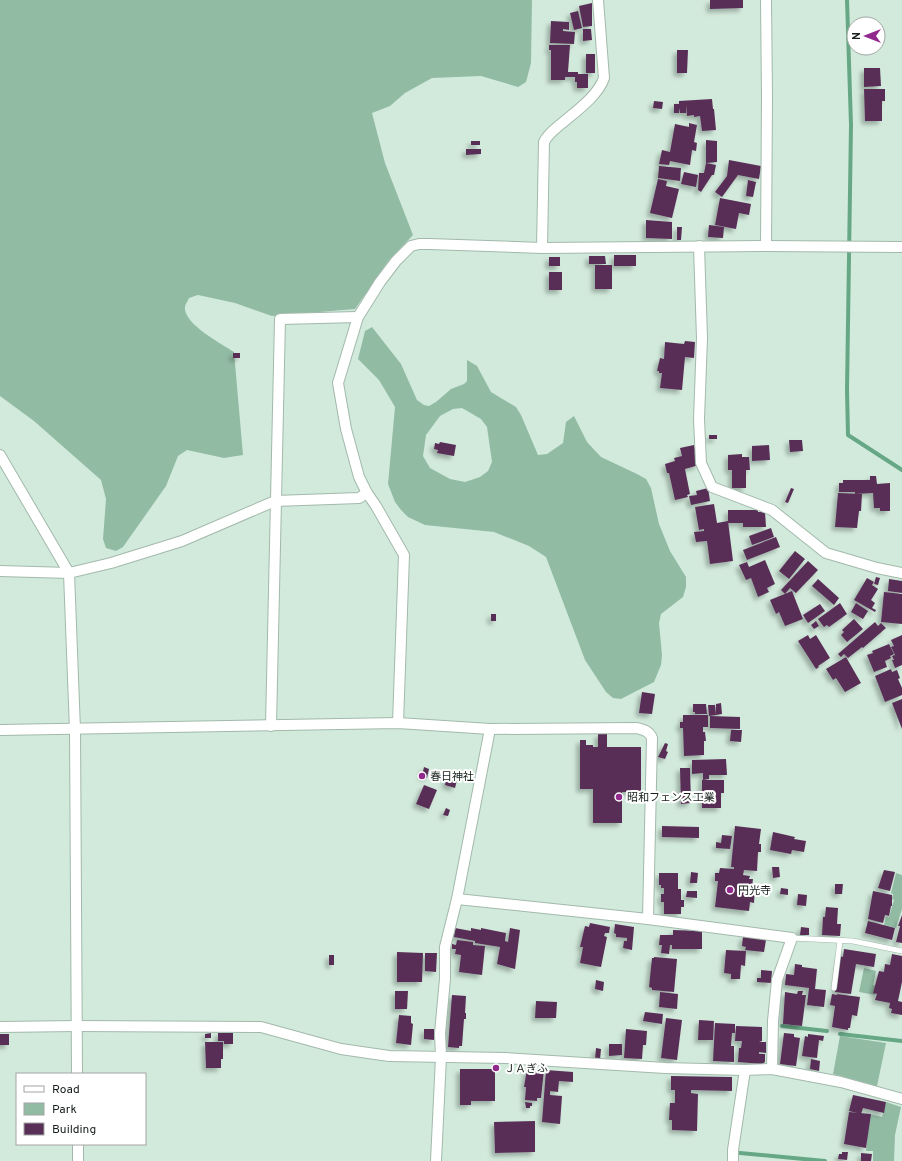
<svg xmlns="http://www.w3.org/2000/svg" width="902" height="1161" viewBox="0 0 902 1161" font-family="Overpass,'Noto Sans JP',sans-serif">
  <defs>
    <filter id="shadow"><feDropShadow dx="-3.5" dy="3.5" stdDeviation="2" flood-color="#0004"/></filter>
  </defs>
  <rect width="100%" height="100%" fill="#d2eadc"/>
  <!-- green -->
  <g fill="#92bba4" fill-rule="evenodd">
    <path d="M0,0h532l-1,63 -5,19 -8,5 -37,-11 -49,2 -27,15 -15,13 -18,7 13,50 28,72 -24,25 -34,49 -83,7 -37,-13 -37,-8 -9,3c-1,3 -4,6 -4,9 -2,17 37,37 49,45l9,103 -19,3 -37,-8 -9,6 -12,30 -43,61 -7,4 -10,-3 -3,-9 3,-40 -5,-19 -67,-59 -34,-25z"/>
    <path d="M372,327l29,37 16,36 7,5 5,1 7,-4 15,-13 13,-5 3,-3v-21l10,6 14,26 25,15 5,8 17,40 9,-1 16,-11 3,-21 8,-6 13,26 14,15 36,17 9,5 5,9 8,36 11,27 16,26v10l-3,10 -22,17 -2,9 3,32 -1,10 -7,17 -33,17 -8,-1 -7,-6 -21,-32 -39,-103 -17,-11 -35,-14 -69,-7 -17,-8 -7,-7 -6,-8 -7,-18 7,-77 -16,-27 -21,-21 7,-28zM462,408l19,11 6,8 5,35 -4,9 -8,6 -15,5 -15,-3 -20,-11 -7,-12 3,-21 14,-19 13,-7z"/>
    <polygon points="896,873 902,875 902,909 896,928 884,925 886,916 889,917 894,900 892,899 893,894 891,893"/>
    <polygon points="864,968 876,971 873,985 877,986 875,995 859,992"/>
    <polygon points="840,1036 886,1043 877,1086 833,1074"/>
    <polygon points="886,1102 901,1107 895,1135 894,1161 873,1161 873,1151 866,1151 869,1114 882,1117"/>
  </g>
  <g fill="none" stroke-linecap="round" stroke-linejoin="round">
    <!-- stream -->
    <g stroke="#66a885" stroke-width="4">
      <polyline points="847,0 851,125 847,390 848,435 902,470"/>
      <polyline points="782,1026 827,1031"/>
      <polyline points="840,1034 902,1041"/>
      <polyline points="740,1153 825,1161"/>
    </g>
  </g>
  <!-- building -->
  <g fill="#592f57" filter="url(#shadow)">
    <polygon points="710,0 743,0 743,8 710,9"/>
    <polygon points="592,3 592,26 583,27 579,6"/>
    <polygon points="578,11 582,28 574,30 570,13"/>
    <polygon points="551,21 569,22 569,30 563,29 563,31 575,32 574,44 550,43"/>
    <polygon points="583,29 591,29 592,40 583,41"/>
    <polygon points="549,45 570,45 568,72 578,72 578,74 588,74 588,88 577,88 577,82 575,82 575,77 565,77 565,80 551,80 551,50 549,50"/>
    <polygon points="677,50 688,50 687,73 677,73"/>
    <rect x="586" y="54" width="9" height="19"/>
    <polygon points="864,68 880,68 881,86 864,87"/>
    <polygon points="864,89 885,89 885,101 882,101 882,121 865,121"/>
    <polygon points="712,99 713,109 714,109 716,130 702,131 700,116 694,117 694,115 687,116 686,105 686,113 680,113 679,108 679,113 674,113 674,104 679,104 679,101"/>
    <polygon points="654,101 663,102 662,109 653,108"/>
    <polygon points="689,123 697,125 694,142 697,143 696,151 692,150 690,165 670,161 669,165 659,164 662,150 670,152 675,124 689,127"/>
    <polygon points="706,140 717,141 717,162 706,163"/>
    <rect x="471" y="141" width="9" height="4"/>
    <polygon points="466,149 481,149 481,154 466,155"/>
    <polygon points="729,160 761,166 759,179 738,175 722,197 715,192 727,176"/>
    <polygon points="706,163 716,165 714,175 712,175 701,192 698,190 699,173 704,173"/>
    <polygon points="659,166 681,168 680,181 658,178"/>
    <polygon points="684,172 698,175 696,187 681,184"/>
    <polygon points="658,179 667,181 666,186 679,189 672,218 650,213"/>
    <polygon points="748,180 756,182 753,197 746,196"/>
    <polygon points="720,198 751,204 749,215 739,213 736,229 715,225"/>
    <polygon points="646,220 672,222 672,239 646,238"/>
    <polygon points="709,225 724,227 723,238 708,237"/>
    <polygon points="677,227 682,227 681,240 677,240"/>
    <rect x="614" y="255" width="22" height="11"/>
    <polygon points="589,256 605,256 606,264 589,264"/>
    <rect x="549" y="257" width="11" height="9"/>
    <rect x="595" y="265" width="17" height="24"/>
    <rect x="549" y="272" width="13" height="18"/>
    <polygon points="685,341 695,342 694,358 685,357 682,390 660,388 662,373 659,373 659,371 657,371 660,358 664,359 665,342 684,344"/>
    <rect x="233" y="353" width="7" height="5"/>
    <rect x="709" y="435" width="8" height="4"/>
    <polygon points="789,440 802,440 803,451 790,452"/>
    <polygon points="440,442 456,445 454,456 437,453 438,450 434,449 435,443 439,444"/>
    <polygon points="694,445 699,465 685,469 690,494 687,495 688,497 675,500 669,473 667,473 665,464 675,461 674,458 682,456 680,448"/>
    <polygon points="769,445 770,460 752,461 752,446"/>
    <polygon points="742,454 742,457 749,457 750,470 746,470 746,488 732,488 732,470 728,470 728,455"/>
    <polygon points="870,476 876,476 877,484 890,483 890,511 880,511 880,508 874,508 873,493 855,494 855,492 839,492 839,483 843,483 843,480 870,480"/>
    <polygon points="708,488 710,501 691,505 689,496 697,495 696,491"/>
    <polygon points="791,488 794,489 788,503 785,502"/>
    <polygon points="838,493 862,494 861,511 859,511 857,528 835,527"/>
    <polygon points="714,504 717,523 728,521 733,561 710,564 707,541 696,542 694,532 704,531 704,529 699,530 695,507"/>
    <polygon points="728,510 758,510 758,512 765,512 766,527 743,527 743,523 728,523"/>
    <polygon points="771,528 774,537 752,545 749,536"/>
    <polygon points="776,537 780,547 747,560 743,550"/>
    <polygon points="795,551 805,559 789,579 779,571"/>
    <polygon points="765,560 775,584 767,588 769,592 758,597 751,578 746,580 739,565 747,562 749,567"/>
    <polygon points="808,561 818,570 796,593 790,588 785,594 781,590"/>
    <polygon points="876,577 880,578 878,585 874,584"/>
    <polygon points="867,578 874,582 872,585 878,589 871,600 875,603 872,608 876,610 875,612 854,600"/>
    <polygon points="818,579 839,598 834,605 812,586"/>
    <polygon points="889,579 902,581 902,593 888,591"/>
    <polygon points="792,591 803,619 785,626 779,612 776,614 770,600"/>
    <polygon points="884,592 902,594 902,624 881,622"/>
    <polygon points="840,603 847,614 829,627 827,625 824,627 818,619"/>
    <polygon points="856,603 868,611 863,619 851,612"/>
    <polygon points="820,604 825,611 808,623 803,615"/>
    <rect x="491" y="614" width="5" height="7"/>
    <polygon points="854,619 863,629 847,642 841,635 844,632 842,630"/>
    <polygon points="816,621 819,626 814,629 811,625"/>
    <polygon points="875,622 878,626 881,623 886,628 863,648 862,647 848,658 844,654 841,657 838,654"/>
    <polygon points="808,635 810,639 816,635 830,658 818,666 819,667 816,669 798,641"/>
    <polygon points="902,635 902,665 895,668 892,660 894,660 892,656 895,655 891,647 894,646 891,640"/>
    <polygon points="889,644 894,654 890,656 891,658 885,661 887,667 874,672 867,655 873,653 872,651"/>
    <polygon points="846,657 861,683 845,692 836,678 833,680 826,669"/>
    <polygon points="891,669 892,672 897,670 900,678 898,679 902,688 902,695 885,702 875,676"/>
    <polygon points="642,692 655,694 652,714 639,713"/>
    <polygon points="902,699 902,729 892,703"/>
    <polygon points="721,703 722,714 716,715 716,704"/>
    <polygon points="693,704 706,704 707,714 695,714 695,712 693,712"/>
    <polygon points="708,705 715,705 716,715 709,716"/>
    <polygon points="683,715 708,715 708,727 703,727 703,732 705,732 706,741 704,741 704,755 684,756 683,728 680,728 680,722 683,722"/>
    <polygon points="710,716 740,717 740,729 710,728"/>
    <polygon points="731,730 742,730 741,742 730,741"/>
    <polygon points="598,734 607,734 607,747 641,747 641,792 622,792 622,823 593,823 593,789 580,789 580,740 586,740 586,745 593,745 593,747 598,747"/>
    <polygon points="665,743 668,744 666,751 668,752 665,759 658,757"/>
    <polygon points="726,759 727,775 709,775 709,779 703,780 703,773 692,774 692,760"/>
    <polygon points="424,767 429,769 427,778 422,776"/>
    <polygon points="680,768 690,768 691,803 681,804"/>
    <polygon points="448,773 458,776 455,788 445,785"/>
    <polygon points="702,780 724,780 724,793 721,793 721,808 702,808"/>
    <polygon points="424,785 437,790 429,809 416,804"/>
    <polygon points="446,808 450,810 448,816 443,815"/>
    <polygon points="662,826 699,827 699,838 662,837"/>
    <polygon points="735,826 761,829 759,844 761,844 761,852 758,852 757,871 744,870 743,875 750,876 749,879 753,879 752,887 755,887 754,903 750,902 749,911 715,907 718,881 715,881 715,873 719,873 720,868 734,869 734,867 731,867"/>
    <polygon points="773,832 795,837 794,839 806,841 804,852 792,850 791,854 770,850"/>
    <polygon points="722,835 732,836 730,849 716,848 716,842 721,843"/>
    <polygon points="772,867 779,867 780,877 773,878"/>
    <polygon points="884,870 895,872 890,891 878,888"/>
    <polygon points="691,872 698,873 697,883 690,883"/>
    <polygon points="659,873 678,873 678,889 681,889 681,900 684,900 684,907 681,907 681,914 664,914 664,902 661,902 661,894 664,894 664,888 661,888 661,885 659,885"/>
    <polygon points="835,884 843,884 842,894 835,894"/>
    <polygon points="781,888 788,889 788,895 780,894"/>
    <polygon points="687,891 697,891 697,898 686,897"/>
    <polygon points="873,891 892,895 892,906 891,906 889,916 885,915 883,923 868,919"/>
    <polygon points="798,894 807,895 806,906 797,905"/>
    <polygon points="826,907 838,908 837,924 841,924 840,936 822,935 823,917 825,917"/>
    <polygon points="902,915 902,943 896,942 900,926 898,926"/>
    <polygon points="868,921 895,928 892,940 865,933"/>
    <polygon points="590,923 610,927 609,933 605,933 604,936 607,937 601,967 580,963 583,947 580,947 585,926 589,927"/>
    <polygon points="615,924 634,927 632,950 623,948 624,941 627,941 627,938 616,937 616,934 614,933"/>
    <polygon points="801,927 809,928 809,935 800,935"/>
    <polygon points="455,928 471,931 471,928 481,930 481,928 506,933 505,941 508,942 510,928 520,930 515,969 497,964 500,947 475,943 475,941 454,937"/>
    <polygon points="673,930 702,931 702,949 672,949 672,945 670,945 669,954 661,953 662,945 659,945 660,935 673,935"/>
    <polygon points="743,936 766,940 764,952 745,950 746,947 742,946"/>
    <polygon points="457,940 473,942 473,945 485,946 482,975 459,972 461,955 455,954 456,949 452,949 452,944 456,945"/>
    <polygon points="844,949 876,954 874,967 856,964 851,994 835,992 840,956 843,957"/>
    <polygon points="726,950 746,951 745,966 741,965 740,979 731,979 731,974 724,973"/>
    <polygon points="397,952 423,953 422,982 397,982"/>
    <polygon points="425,953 437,953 436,972 425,971"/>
    <polygon points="892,954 902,956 902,982 898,1001 902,1002 902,1015 891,1013 892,1009 889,1008 890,1003 875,1000 877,994 873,993 879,971 884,972 885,964 890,965"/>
    <rect x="329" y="955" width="5" height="10"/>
    <polygon points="654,957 677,959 674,992 652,990 652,988 649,987 652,958 654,958"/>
    <polygon points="795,964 802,965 802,967 817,969 815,989 826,990 824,1007 807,1005 809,988 785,985 786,974 794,975"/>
    <polygon points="761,970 772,971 771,983 757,982 757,978 761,978"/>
    <polygon points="596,980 604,982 603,991 595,989"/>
    <polygon points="395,991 408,991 407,1009 395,1009"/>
    <polygon points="798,991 803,991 802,995 806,995 802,1026 783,1024 785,992 797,994"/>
    <polygon points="660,992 678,994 677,1009 659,1007"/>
    <polygon points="832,994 837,995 837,994 860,997 857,1016 852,1015 850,1028 848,1028 848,1030 832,1027 835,1006 830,1005"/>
    <polygon points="452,995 466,996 465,1013 466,1013 466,1019 464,1019 462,1046 459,1046 459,1048 448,1047"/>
    <polygon points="536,1001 557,1002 556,1018 535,1018"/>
    <polygon points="645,1012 663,1014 662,1024 643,1021"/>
    <polygon points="399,1015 411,1016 411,1023 413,1024 411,1045 396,1043"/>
    <polygon points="666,1018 682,1020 677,1060 661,1058"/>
    <polygon points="699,1020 714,1021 713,1040 698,1040"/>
    <polygon points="715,1023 735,1024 735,1033 732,1033 731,1046 734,1046 734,1062 713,1061"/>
    <polygon points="736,1026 762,1027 762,1041 759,1042 766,1042 766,1053 759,1052 759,1054 765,1054 765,1062 762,1064 738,1062 739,1048 741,1048 742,1041 735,1041"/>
    <polygon points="424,1029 434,1029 434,1040 424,1039"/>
    <polygon points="626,1029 647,1031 646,1045 643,1045 642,1059 624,1058"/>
    <polygon points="211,1033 211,1038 205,1038 205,1034"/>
    <polygon points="218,1033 233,1033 233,1044 224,1044 224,1041 218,1041"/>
    <polygon points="784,1033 794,1034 794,1037 800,1038 796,1066 780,1064"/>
    <rect x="0" y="1034" width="9" height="11"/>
    <polygon points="808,1034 824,1036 823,1041 819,1040 817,1058 802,1056 805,1036 808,1037"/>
    <polygon points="205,1042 223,1042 223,1059 221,1059 221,1068 206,1068"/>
    <polygon points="609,1044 622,1044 622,1055 609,1056"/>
    <polygon points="596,1048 601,1049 600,1060 595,1059"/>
    <polygon points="811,1059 820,1061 819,1071 810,1069"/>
    <polygon points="460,1069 495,1069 495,1101 471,1101 471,1105 460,1105"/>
    <polygon points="527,1069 544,1070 541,1098 537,1098 537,1101 525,1100 526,1087 524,1087"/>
    <polygon points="546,1070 573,1072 573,1082 559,1081 558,1092 550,1091 550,1095 562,1096 560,1124 542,1122"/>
    <polygon points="671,1076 732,1077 732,1091 691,1090 691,1093 698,1094 697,1131 672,1130 672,1120 669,1120 670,1103 675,1103 675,1090 671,1090"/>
    <polygon points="853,1095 886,1102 884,1113 863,1108 861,1114 849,1111"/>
    <polygon points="525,1102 532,1103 532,1106 530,1106 530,1108 526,1108"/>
    <polygon points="849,1112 871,1114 866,1148 844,1144"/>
    <polygon points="535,1121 535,1152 495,1153 494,1122"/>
    <polygon points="842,1152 848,1152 847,1160 838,1159 839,1154 842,1154"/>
    <polygon points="861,1153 872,1154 871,1161 861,1161"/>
  </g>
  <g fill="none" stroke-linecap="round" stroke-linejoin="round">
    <defs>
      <g id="lane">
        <polyline points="792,938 853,941 902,951"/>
        <polyline points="834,988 840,941"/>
      </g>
      <g id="street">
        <polyline points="699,246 702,338 699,419 701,463 712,487 772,510 826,553 877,568 902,573"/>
        <polyline points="766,246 767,96 766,0"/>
        <path d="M542,248l2,-106c4,-8 11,-13 17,-18 14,-12 37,-28 43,-46l-6,-78"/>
        <polyline points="0,455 69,573 75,730 77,1074"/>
        <polyline points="0,571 69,573 111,563 182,541 275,501 359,498 367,493"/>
        <polyline points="398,723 404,555 376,506 367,493 359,477 346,429 338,383 358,317 380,282 396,261 411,246 419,244 429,244 542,248 766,246 902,247"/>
        <polyline points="271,726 280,319 358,317"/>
        <path d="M0,730l398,-7 92,6 147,-1c7,2 12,3 15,10l-4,181"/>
        <polyline points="457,899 648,919 792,938 777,980 773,1021 772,1069"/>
        <polyline points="0,1027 77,1026 261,1027 341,1049 389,1056 505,1058 665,1068 745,1070 772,1069 841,1082 902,1099"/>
        <polyline points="78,1144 78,1161"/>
        <polyline points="436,1161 441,1057 440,1033 445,979 445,947 457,899 490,729"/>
        <polyline points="733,1161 733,1150 745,1070"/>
      </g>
    </defs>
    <!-- lane casing -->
    <use href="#lane" stroke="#a2b9ab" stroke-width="6"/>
    <!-- street casing -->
    <use href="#street" stroke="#a2b9ab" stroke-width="12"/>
    <!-- lane -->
    <use href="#lane" stroke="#fff" stroke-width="5"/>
    <!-- street -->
    <use href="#street" stroke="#fff" stroke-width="10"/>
  </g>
  <!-- markers -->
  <g fill="#91298d" stroke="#fff" stroke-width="1.5">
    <circle cx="422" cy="776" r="4"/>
    <circle cx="619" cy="797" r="4"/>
    <circle cx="730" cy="890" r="4"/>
    <circle cx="496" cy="1068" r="4"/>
  </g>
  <g text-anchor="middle" stroke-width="4" stroke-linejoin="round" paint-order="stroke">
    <!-- poi labels -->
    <g font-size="11" fill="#161f1a" stroke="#fff" text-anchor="start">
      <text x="430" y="780">春日神社</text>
      <text x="627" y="801">昭和フェンス工業</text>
      <text x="738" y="894">円光寺</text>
      <text x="504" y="1072">ＪＡぎふ</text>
    </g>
  </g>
  <!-- legend -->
  <rect x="16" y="1073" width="130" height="72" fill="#ffffff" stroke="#a2a5a3"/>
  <rect x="24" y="1086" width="20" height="6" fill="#ffffff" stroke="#a2a5a3"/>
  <text x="52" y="1093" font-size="12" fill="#161f1a">Road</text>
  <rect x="24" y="1103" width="20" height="12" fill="#92bba4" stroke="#a2a5a3"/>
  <text x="52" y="1113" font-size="12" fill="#161f1a">Park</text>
  <rect x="24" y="1123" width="20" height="12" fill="#592f57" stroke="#a2a5a3"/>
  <text x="52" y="1133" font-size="12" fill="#161f1a">Building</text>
  <!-- north arrow -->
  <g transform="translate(866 36) rotate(270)"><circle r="19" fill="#ffffff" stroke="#a2a5a3"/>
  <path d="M0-3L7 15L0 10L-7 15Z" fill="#91298d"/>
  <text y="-6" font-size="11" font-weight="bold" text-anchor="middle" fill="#161f1a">N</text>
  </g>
</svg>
